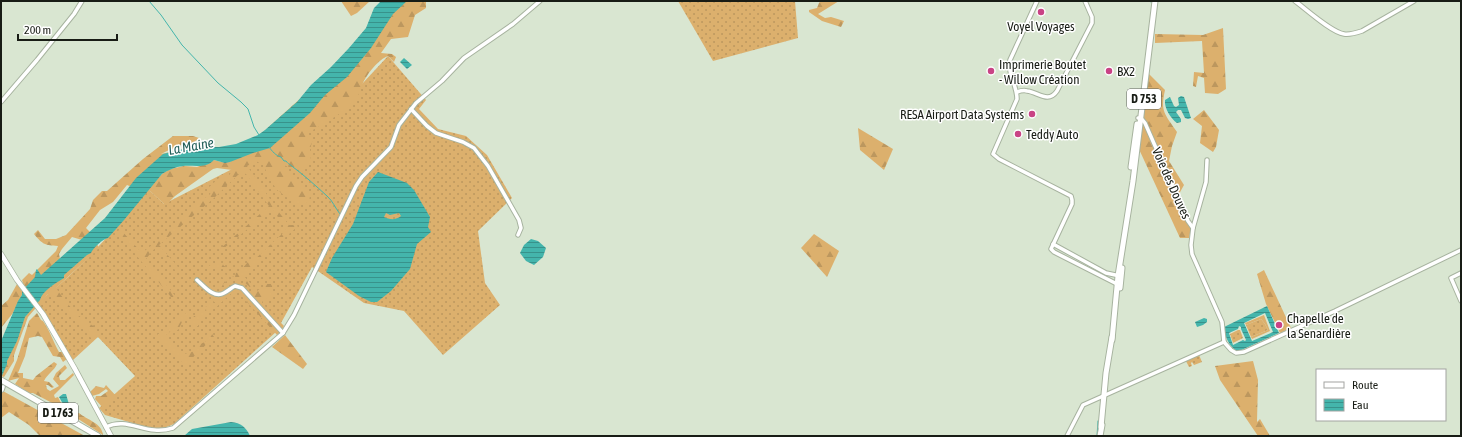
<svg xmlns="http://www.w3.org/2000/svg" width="1462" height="437" viewBox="0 0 1462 437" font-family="'Asap Condensed',sans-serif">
  <defs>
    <pattern id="grass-dots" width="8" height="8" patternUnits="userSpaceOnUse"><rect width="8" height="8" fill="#dcb06d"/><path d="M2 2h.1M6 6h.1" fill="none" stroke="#bc975e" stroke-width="1.8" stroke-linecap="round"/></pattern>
    <pattern id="forest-firs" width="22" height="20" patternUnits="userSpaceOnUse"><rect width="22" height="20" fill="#dcb06d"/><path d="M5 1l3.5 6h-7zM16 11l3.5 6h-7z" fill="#bc975e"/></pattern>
    <pattern id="water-rules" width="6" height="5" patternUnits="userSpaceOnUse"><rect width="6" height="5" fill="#44b5ac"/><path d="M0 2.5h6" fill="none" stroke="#38928b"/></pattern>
  </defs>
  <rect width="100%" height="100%" fill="#d9e6d1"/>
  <!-- grass -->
  <g fill="url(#grass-dots)">
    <polygon points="678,1 795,1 798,38 713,61"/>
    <path d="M388,56l38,44 -7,9 19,20 28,7 21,19 25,43 -34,33 7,52 15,22 -57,50 -39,-44 -40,-8 -52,-36 -36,65 -102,92 -10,4 -11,1 -48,-14 -6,-7 36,-32 -37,-39 -25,23 -36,-57c43,-32 77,-73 111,-114l16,15 144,-74 54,-46z"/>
    <polygon points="1261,319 1265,324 1268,330 1251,337 1246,325"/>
    <polygon points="1238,330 1240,330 1243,338 1233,343 1230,334"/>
    <polygon points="1199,355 1202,362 1194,365 1192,362 1191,363 1192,366 1189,367 1186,361"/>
  </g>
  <!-- forest -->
  <g fill="url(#forest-firs)">
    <polygon points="341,1 370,1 357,13 351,16"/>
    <path d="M404,1h22v7l-11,7 -7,22 -17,2 -10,14 11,1 4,3 -2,5 -6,-6c-9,3 -21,18 -25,27 -3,7 -4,13 -9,19 -12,12 -33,23 -48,32l7,5 -3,10 1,13 -9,9 -19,-6v4l27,26 -1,7 -11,4 -22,-17 -13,-24 -7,-4 -9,5c15,20 27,41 42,59h6l3,1 -55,49 14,16 10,-7h5l1,6 -3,8 -7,2 -1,3 22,23 -2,3 -32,-35 3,-4 -12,-11 -3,3 -3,-5 1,-4 3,-1 9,-10h4l31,-29 3,-5 -14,-19 -49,40 -2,-1 48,-42 -23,-32 -5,-2 -27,26 -55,47 19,22 -3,3 -17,-23 -5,3 -7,9 33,42 -3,2 -59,-71 3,-3 22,24 24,-19 36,-35 7,-3 2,-4h-3l-1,-3 13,-12 9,-1 3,-6 -15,-2 -4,1 -38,27 -8,8h-3l-16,-15 14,-15 8,-5 14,-3 13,1 17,-7 11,3 5,-1 155,-140z"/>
    <polygon points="821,1 839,1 818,14 825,18 831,17 844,21 841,27 822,21 809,12 809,10 817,8 819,3"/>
    <polygon points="1223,28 1226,89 1218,94 1205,93 1204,78 1198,76 1196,87 1193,86 1194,72 1204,73 1202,41 1155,43 1155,34 1203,35"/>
    <path d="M1148,73l17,17c-5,22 0,24 12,42l-5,14 -3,15 15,24 -5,9 12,34 -2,10h-9l-42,-91z"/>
    <polygon points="1204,110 1219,130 1216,147 1213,152 1200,143 1202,126 1193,119"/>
    <polygon points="858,128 893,149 884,170 860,150"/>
    <path d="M173,136h20l6,2 -6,5h-11l-2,4 -9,2 -10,5 23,-5v3l-52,35 -5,-2 -14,17 -13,8 -14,18 5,5 -9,7 -10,-3 -10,12 -3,5 1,5 -28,29 -8,-2 -2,-6 7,-7 3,2 24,-24 2,-5c-13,-1 -15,-1 -24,-12l4,-4 7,9h11l10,-4 24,-26 3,-9 9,-9h5l36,-32z"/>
    <polygon points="814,234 839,251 827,277 801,248"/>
    <path d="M97,244l2,4 -43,40c10,15 22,30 39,39v8l-4,3 -40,-45 -4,2 -19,22 -14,38v6l-10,16 -3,-1 21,-56 15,-22z"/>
    <path d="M222,263l2,3 4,2 -1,3 4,4 3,2 -1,2 -4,-3 -3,-5 -2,2 4,5 -1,3 -4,3 1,3 -5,2 -1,-1 7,-9 -6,-4 5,-4 -2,-4 -9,1c-2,5 -7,7 -10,12l-1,-1 1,-4 5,-2 1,-7 3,-2 3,1 1,-1z"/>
    <polygon points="1264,270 1291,328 1280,333 1266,304 1257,274"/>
    <polygon points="17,284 22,291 22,295 13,313 1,328 1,306 8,300"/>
    <path d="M236,289l4,1 40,42 -3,3 -40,-44h-3l-20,18 -3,-1 -2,4 -10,7 -1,7h-3l-5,-6c5,-6 11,-6 17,-10l-3,-1 4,-5 5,2 3,-3 -3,-2 3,-5 4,2 11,-8z"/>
    <polygon points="189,312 187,320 182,322 178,330 173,329 164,337 181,355 195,351 200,344 205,342 207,339 205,337 208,333 212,334 214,337 185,365 156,336 186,313"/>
    <path d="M37,313l4,7 2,1c7,10 10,20 16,31h3l5,7 -4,3 -3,-5 -7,-1 -11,-19 -4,-1 -9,2 -4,18 -7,17h5v5l10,2 3,-4 18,-14 3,2c-3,7 -10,10 -13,17l5,1 5,5 -2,1 -4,-3h-2l1,4 3,2 9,-5 -6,-7 3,-6 9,-8 2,3 -8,8 1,4h5l8,-7 1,2 -20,20 1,3 3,-1 3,6 13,11 5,-1c8,7 23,10 24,22l-45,-29 -25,-13h-4l-14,-9 4,-6 -11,3 9,-21 12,-39z"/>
    <polygon points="1264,315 1270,331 1252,339 1251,337 1268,330 1265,324 1261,319 1246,325 1245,323"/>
    <polygon points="285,335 307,364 303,369 272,347"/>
    <polygon points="1253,361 1258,380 1257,422 1260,419 1270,436 1258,436 1220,380 1215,366"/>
    <polygon points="106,385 117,397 103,408 95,399 96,396 101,396 108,391 106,389 99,394 92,396 90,392 96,386 104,388"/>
    <polygon points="1,390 85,436 40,436 29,425 9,412 1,418"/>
  </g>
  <!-- water -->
  <g fill="url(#water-rules)" fill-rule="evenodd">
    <path d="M381,1h26l-14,13 -22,34 -24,29 -22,18 -15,18 -40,35 -17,5 -23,9 -5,1 -11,-3c-9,9 -19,5 -31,6 -8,1 -15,4 -21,8l-38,46 -16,18c-5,1 -15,10 -17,15l-4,2 -23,20v3c-8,5 -22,13 -24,22l-15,17 -8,24 -10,20v3l-6,14v-37l17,-40 4,-6v-4l13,-14 1,-7 1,-1 4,6 64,-57 31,-40 27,-24 28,-7h28l17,-3 22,-9 7,-5 32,-28 14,-17 20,-18 18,-19 17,-20 8,-20z"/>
    <polygon points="404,58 412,65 407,69 400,62"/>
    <path d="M1181,96l3,1 7,21 -3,1 -3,-1 -4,-8h-3l-2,2 5,7v3l-4,1c-6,-4 -13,-15 -12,-23l5,-3 4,9 2,1 3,-2 -1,-7z"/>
    <path d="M378,172l29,11 7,7 16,27 -2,10 3,5 -14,12 -7,25 -19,22 -14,11h-6l-12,-6 -33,-24 6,-14 21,-34 16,-42zM386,213l4,2 9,-2 2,3c-5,4 -11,4 -17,1z"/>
    <polygon points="531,239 538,241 546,248 543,257 534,265 526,261 520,253 524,245"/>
    <path d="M1267,306l12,27 -42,19c-8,-7 -12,-14 -13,-25zM1265,313l8,19 -21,9 -8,-18zM1239,326l2,1v2l5,11 -1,1 -2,-1 -10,5 -4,-12 9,-4z"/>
    <polygon points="1204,318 1207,319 1207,322 1203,325 1197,327 1195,322"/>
    <path d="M63,394h3l4,14c-6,-1 -8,-6 -11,-11z"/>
    <path d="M231,422c10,1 15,5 19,14h-66l8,-7z"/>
  </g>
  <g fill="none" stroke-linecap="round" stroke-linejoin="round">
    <!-- stream -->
    <g stroke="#44b5ac" stroke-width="1">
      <polyline points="149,1 161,15 182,45 218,83 241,102 248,109 254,127 259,135"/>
      <polyline points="1151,2 1151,1"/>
      <path d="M269,147c3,4 7,9 12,10l3,4h2c3,4 4,3 7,6 12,9 23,19 34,29 6,5 8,12 13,18"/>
      <polyline points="1097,436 1098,421"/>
    </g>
    <defs>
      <g id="street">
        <path d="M1037,1l-27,59c-3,13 7,25 7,39l-24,55 6,5 72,37 1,4v4l-21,45 3,3 63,32"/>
        <path d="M1295,1c11,8 36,31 49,33 6,1 12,-1 18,-3l52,-30"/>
        <path d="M1017,92c3,-1 7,-2 10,-1 11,1 21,13 30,0l35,-68v-6l-7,-16"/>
        <polyline points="1,102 37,60 74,14 82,1"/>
        <polyline points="411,109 427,126 436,133 463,142 474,148 488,166 519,220 521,228 518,235"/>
        <polyline points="1138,118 1141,118 1145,123 1188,221 1193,228 1191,245 1192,254 1222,322 1224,342"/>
        <polyline points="1193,228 1206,182 1207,160"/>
        <polyline points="1053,244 1106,273 1120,276"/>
        <polyline points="1461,273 1451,278 1461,301"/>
        <path d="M197,280c7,6 17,19 27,13 4,-2 7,-5 11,-7l7,2 41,45"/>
        <polyline points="1224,342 1231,350 1236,353 1244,352 1335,311 1461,250"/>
        <polyline points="2,390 3,387"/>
        <path d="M106,427c23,-11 40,10 67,1l110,-95 11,-18 62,-129 6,-9 29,-30 8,-22 17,-22 26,-22 22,-23 49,-34 27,-23"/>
        <polyline points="1067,436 1083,405 1224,342"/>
      </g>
      <polyline id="secondary" points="1,254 17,280 43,314 75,369 111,436"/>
      <g id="primary">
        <polyline points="1131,167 1137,124"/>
        <polyline points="1120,288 1122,268"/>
        <polyline points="1112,340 1118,276 1133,181 1155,1"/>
        <polyline points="1,380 98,436"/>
        <polyline points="1101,427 1106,373 1112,337"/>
        <polyline points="1100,436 1102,425"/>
      </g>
    </defs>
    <!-- street casing -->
    <use href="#street" stroke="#a7b39f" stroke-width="5.5"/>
    <!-- secondary casing -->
    <use href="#secondary" stroke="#a7b39f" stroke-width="6"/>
    <!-- primary casing -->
    <use href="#primary" stroke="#a7b39f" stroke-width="7"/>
    <!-- street -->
    <use href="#street" stroke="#fff" stroke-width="3.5"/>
    <!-- secondary -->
    <use href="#secondary" stroke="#fff" stroke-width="4.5"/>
    <!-- primary -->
    <use href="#primary" stroke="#fff" stroke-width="5"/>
  </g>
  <!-- markers -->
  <g fill="#c94385" stroke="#fff" stroke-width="1.5">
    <circle cx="1041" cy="12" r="4"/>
    <circle cx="991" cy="71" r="4"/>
    <circle cx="1109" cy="71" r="4"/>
    <circle cx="1032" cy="114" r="4"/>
    <circle cx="1018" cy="134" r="4"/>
    <circle cx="1279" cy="325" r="4"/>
  </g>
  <g text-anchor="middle" stroke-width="3" stroke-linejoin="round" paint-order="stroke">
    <!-- shield labels -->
    <g fill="#fff" stroke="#5d605b" stroke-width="1">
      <rect x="1127" y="89" width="34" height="20" rx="3"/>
      <rect x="38" y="403" width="40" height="20" rx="3"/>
    </g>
    <g font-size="12" font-weight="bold" fill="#181c15">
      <text x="1144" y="103">D 753</text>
      <text x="58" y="417">D 1763</text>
    </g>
    <!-- poi labels -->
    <g font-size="13" fill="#181c15" stroke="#fff" text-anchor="start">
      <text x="1041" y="31" text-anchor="middle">Voyel Voyages</text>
      <text x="999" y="69">Imprimerie Boutet<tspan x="999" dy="15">- Willow Création</tspan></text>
      <text x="1117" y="76">BX2</text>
      <text x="1024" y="119" text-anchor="end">RESA Airport Data Systems</text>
      <text x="1026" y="139">Teddy Auto</text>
      <text x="1287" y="323">Chapelle de<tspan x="1287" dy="15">la Senardière</tspan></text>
    </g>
    <!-- street labels -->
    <g font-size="13" fill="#181c15" stroke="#fff">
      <text transform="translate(1172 183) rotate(66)" y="5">Voie des Douves</text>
    </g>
    <!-- water labels -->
    <g font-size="14" font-style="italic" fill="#225f5a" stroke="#fff">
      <text transform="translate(191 146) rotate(-10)" y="5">La Maine</text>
    </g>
  </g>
  <!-- border -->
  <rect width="1462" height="437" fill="none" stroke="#181c15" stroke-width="4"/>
  <!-- legend -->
  <rect x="1316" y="369" width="130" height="52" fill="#ffffff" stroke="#a3a4a1"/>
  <rect x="1324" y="382" width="20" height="6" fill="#ffffff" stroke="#a3a4a1"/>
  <text x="1352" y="389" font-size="12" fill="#181c15">Route</text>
  <rect x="1324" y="399" width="20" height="12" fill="url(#water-rules)" stroke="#a3a4a1"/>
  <text x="1352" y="409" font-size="12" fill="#181c15">Eau</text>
  <!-- scale -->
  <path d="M18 34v6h99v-6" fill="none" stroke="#181c15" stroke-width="2"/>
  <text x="24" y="34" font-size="12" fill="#181c15" stroke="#ffffff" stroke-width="3" paint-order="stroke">200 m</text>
</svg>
